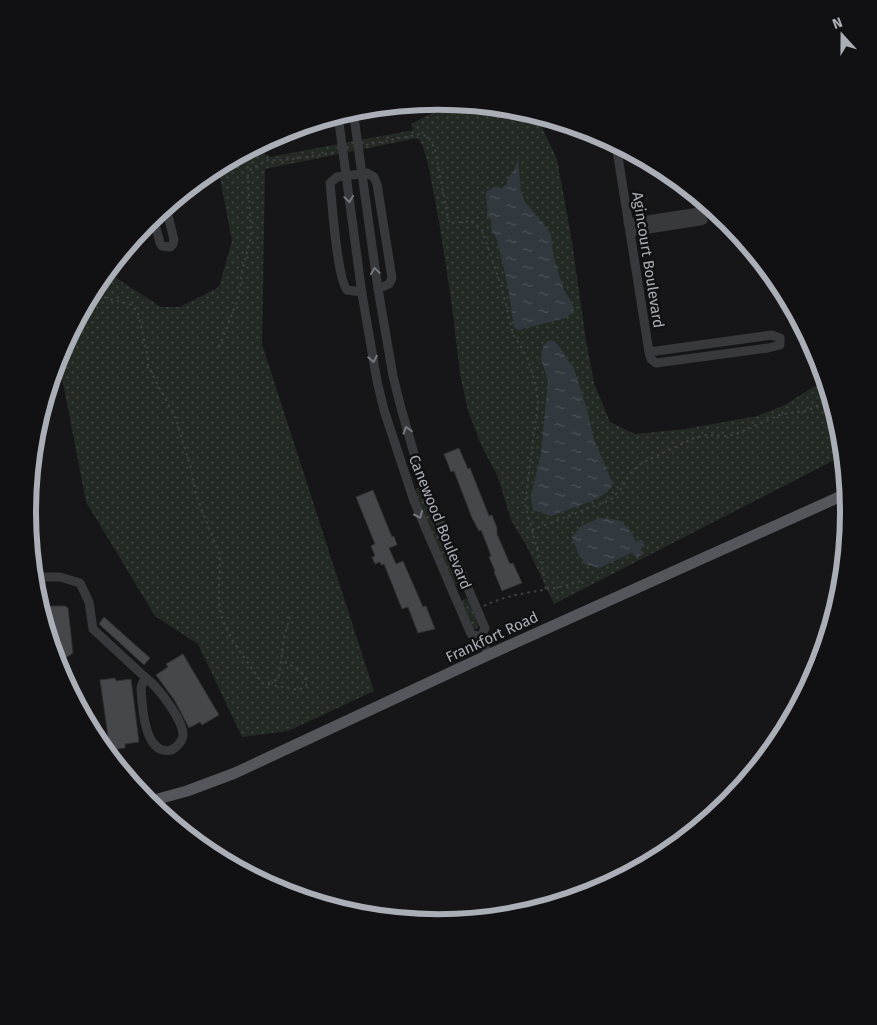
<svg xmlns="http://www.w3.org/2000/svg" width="877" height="1025" viewBox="0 0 877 1025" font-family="'Fira Sans',sans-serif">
  <defs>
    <pattern id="grass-dots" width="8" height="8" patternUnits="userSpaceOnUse" patternTransform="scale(1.25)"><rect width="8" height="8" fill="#232a23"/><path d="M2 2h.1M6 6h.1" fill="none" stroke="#404641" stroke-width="1.8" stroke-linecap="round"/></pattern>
    <pattern id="water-ripples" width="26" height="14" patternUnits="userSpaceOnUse" patternTransform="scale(1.25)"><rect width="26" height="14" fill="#31393f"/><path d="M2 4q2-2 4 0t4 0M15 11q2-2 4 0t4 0" fill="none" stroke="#4c5358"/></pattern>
  </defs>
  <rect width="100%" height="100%" fill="#161618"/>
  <!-- grass -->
  <g fill="url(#grass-dots)">
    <polygon points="451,103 519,109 536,115 557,159 571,236 586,340 594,383 610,422 635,434 685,429 757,416 783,406 826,379 842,433 844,455 554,604 526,545 511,520 498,477 482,447 468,411 460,374 452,306 439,221 428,164 423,147 418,138 265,169 262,344 374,691 288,731 242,737 198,644 155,616 86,502 58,357 97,284 107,272 161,307 180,307 219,287 232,241 220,178 221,165 255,147 270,157 413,130 411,124"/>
    <polygon points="417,488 420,489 433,522 459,581 456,585 453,583 414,492"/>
    <polygon points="466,598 469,601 479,624 477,629 473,629 461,601"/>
  </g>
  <!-- water -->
  <g fill="url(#water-ripples)">
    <path d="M518,159l3,32 4,11 21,25 5,8 2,20 11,35 7,11 3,8 -2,4 -7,5 -47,12 -4,-3 -6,-40 -6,-27 -5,-20 -6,-12v-8l-4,-5c1,-6 -1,-16 -1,-23l8,-5 8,1 5,-5 1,-6 5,-4z"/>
    <path d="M552,340c10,5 12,19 21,26l15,47 6,27 19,44 -6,8 -13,8 -43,16 -18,-6 -2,-14 10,-43 7,-72 -7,-23 2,-12 4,-4z"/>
    <path d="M600,518c6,1 11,1 17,2 9,2 14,13 19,21l6,-1 3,6 -4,2 1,7 -6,2 -5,-4 -32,15 -14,-4 -7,-11 -6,-16 9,-11z"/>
  </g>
  <!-- building -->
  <g fill="#45474a" stroke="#313134">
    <polygon points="459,448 468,469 470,468 489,516 492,515 497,528 497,534 510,564 513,563 522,583 502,591 494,572 495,571 489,557 491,556 487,545 481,530 479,531 472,518 454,471 451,472 444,454"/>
    <polygon points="373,490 392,537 394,536 397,545 389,548 396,564 403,561 423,607 426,606 435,629 418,633 408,607 402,609 384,564 381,565 380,562 375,564 372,557 375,556 371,546 375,544 356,497"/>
    <polygon points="39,606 65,606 68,608 73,653 67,657 56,659"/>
    <polygon points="104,617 150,658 144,665 99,624"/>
    <polygon points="183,654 219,715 202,725 200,722 189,728 175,701 156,675 168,667 166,664"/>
    <polygon points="115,678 116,681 131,679 139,742 125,744 125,748 110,750 100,680"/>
  </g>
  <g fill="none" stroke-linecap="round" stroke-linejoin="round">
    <!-- path -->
    <g stroke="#3e4043" stroke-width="2" stroke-dasharray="2.5 4" stroke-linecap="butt">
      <path d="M366,145l54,-11c10,2 11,7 15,16l14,73 23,-2 10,9 20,58 11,46 14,23 8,25 3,20 -13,102 18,67 3,19"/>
      <path d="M94,289l12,9 26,7 6,8 10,45v8l28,53 16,53 4,23 23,58 1,7c0,16 -3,39 1,54 7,26 27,47 41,69l36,7 8,-4c3,-13 -15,-20 -25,-26"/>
      <polyline points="219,347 239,296 242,271 251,237 248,175 251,169 268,160 283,160 335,153"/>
      <polyline points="532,530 610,500 621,489 632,471 642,463 694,438 706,435 726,436 736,434 782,414 806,411 815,407 831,397"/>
      <path d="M484,606c28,-15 66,-14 97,-25"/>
      <polyline points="268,683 276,680 279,676 284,638 291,612"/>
    </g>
    <!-- minor -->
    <g stroke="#38393d" stroke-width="9">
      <polyline points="352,111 355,124 378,289 393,376 401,408 421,478 485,628 481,637 488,655"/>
      <polyline points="338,115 362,294 377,381 384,410 414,501 471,634 481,637"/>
      <polyline points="616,144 649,352"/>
      <polyline points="153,217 160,243 162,246 170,247 173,244 174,240 166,207"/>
      <polyline points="628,223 699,212 702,213 703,220 700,221 630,232"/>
      <path d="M362,292l-15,-2c-10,-12 -15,-88 -17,-107l7,-6 30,-4 7,4 3,7 15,94 -3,6 -11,5"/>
      <polygon points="772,335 780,338 780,345 768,348 656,363 651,359 649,352"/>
      <polyline points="34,577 60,577 80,583 89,602 93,629 147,679"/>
      <path d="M147,679c11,8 37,42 36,57 -1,6 -7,12 -12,14 -27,6 -29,-45 -30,-62l2,-6z"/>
      <polyline points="79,708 80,708"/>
    </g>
    <!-- major -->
    <polyline stroke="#54565b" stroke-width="11" points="147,802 187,791 235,773 488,655 848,493"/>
  </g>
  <!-- one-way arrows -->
  <defs><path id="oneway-chevron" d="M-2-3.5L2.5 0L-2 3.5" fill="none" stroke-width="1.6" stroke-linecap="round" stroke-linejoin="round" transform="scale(1.25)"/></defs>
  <g stroke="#777980">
    <use href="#oneway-chevron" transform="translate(349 199) rotate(82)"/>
    <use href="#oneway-chevron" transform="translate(375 271) rotate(-98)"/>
    <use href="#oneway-chevron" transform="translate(373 359) rotate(80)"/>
    <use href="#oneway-chevron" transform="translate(407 430) rotate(-105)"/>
    <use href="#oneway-chevron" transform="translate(419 515) rotate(66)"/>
  </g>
  <g text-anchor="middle" stroke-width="5" stroke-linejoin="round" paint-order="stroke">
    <!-- street labels -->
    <g font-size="15" fill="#aaaeb6" stroke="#111113">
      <text transform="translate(648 260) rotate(81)" y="5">Agincourt Boulevard</text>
      <text transform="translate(440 522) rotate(68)" y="5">Canewood Boulevard</text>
      <text transform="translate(492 637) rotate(-25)" y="5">Frankfort Road</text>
    </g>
  </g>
  <!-- crop -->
  <path d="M0 0H877V1025H0ZM36 512a402 402 0 1 1 804 0a402 402 0 1 1-804 0Z" fill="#111113" fill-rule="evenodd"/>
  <path fill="none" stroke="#aaaeb6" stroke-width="6" d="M36 512a402 402 0 1 1 804 0a402 402 0 1 1-804 0Z"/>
  <!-- north arrow -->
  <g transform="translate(842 35) rotate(339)" stroke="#111113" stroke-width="4" paint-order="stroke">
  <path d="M0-4L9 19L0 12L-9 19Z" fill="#aaaeb6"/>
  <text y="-8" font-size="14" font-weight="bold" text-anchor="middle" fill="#aaaeb6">N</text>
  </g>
</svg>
